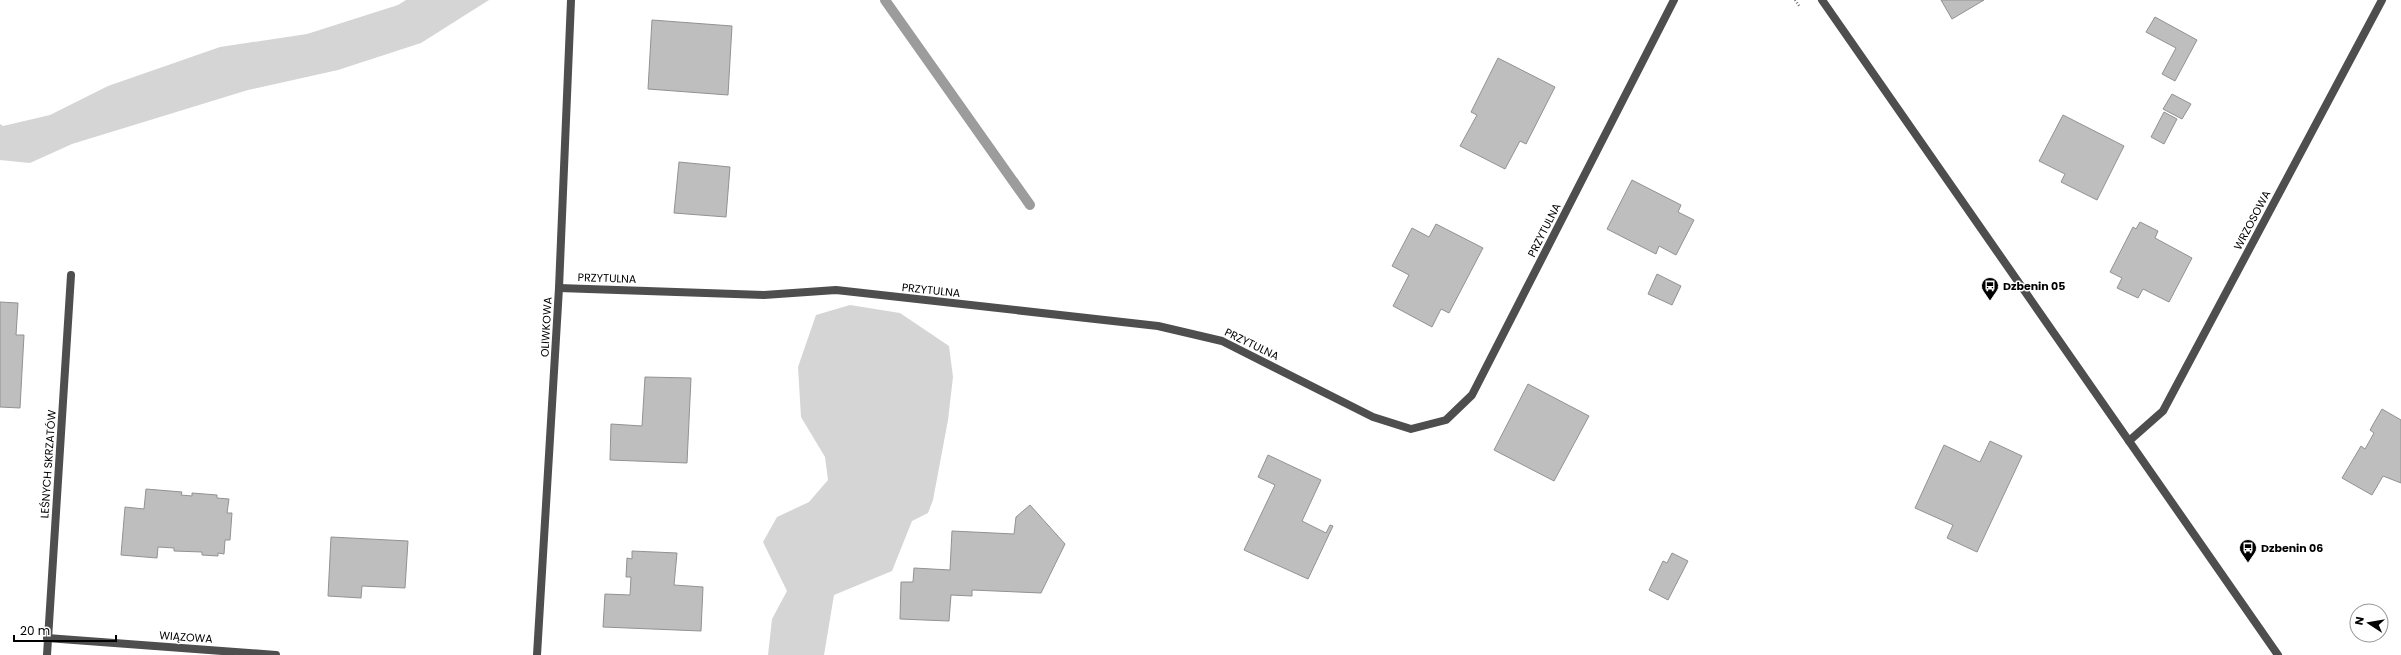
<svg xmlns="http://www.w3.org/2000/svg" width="2401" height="655" viewBox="0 0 2401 655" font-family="Poppins,sans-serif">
  <rect width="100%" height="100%" fill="#fff"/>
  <!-- green -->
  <g fill="#d5d5d5">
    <polygon points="406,0 489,0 421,43 338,70 248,90 72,144 30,163 0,160 0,124 3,126 50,115 108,86 220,47 307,34 398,5"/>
    <polygon points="850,305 900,313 949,346 953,377 948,420 933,500 928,513 912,521 892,571 834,595 824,655 768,655 772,619 787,591 763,542 777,517 809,502 828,480 825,457 801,417 798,367 816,315"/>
  </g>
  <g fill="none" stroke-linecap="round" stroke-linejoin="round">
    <!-- stream -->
    <polyline stroke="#9c9c9c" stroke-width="10" points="885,0 1030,205"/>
  </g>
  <!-- building -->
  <g fill="#bebebe" stroke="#929292">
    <polygon points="1941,0 1984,0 1952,19"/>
    <polygon points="2155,17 2197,40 2175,81 2162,74 2176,48 2146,32"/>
    <polygon points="652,20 732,26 728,95 648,89"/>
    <polygon points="1498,58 1555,87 1526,144 1520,141 1505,169 1460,146 1477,115 1471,112"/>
    <polygon points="2172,94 2191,104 2182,119 2163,109"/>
    <polygon points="2164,112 2177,119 2164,144 2151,137"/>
    <polygon points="2063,115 2124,146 2097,200 2061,182 2065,174 2039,161"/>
    <polygon points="679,162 730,167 726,217 674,213"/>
    <polygon points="1632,180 1681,205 1678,212 1694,220 1676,255 1659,246 1656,254 1607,229"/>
    <polygon points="2140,222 2158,231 2155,238 2192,258 2169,302 2143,289 2138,298 2117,288 2122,278 2110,272 2133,227 2136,229"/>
    <polygon points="1436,224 1483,248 1449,313 1441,309 1432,327 1393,306 1409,275 1392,266 1412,228 1429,237"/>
    <polygon points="1657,274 1681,286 1672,305 1648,294"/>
    <polygon points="0,302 18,303 16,335 24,335 20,408 0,407"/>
    <polygon points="645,377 691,378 687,463 610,460 611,424 642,426"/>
    <polygon points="1528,384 1589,416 1554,481 1494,450"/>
    <polygon points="2382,409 2401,420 2401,483 2383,476 2372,495 2342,478 2361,446 2365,449 2374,433 2370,430"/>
    <polygon points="1990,441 2022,456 1977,552 1947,538 1953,525 1915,508 1944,445 1980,462"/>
    <polygon points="1268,455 1321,480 1302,521 1326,533 1330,525 1333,526 1308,579 1244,550 1275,485 1258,477"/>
    <polygon points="146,489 182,492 181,495 192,496 192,493 217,495 217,498 229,499 227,513 232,513 230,540 225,540 224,554 218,553 218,556 202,555 202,552 174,551 174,548 158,547 157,558 121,555 125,507 144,509"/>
    <polygon points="1030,505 1065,544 1041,593 972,590 972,596 951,595 949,621 900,619 901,582 913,582 914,568 950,570 952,531 1014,534 1016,517"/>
    <polygon points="331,537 408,541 405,588 362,586 361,598 328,596"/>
    <polygon points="632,551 677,553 674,585 703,587 701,631 603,627 605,594 630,595 631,577 626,577 627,558 632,559"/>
    <polygon points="1672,553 1688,561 1668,600 1649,590 1663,561 1667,563"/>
  </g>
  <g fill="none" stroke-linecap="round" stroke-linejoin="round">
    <!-- path -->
    <polyline stroke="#707070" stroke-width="2.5" stroke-dasharray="1 2" stroke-linecap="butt" points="1795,0 1800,7"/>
    <!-- minor -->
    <g stroke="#4e4e4e" stroke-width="8">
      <polyline points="559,288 764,295 836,290 1158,326 1222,341 1373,417 1411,429 1446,420 1472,395 1674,0"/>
      <polyline points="2129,441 2163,411 2382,0"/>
      <polyline points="47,638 276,655"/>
      <polyline points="47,655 71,275"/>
      <polyline points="537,655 559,288 571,0"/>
    </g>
    <!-- tertiary -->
    <polyline stroke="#4e4e4e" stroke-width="8" points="1822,0 2278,655"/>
  </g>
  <!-- icons -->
  <defs>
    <symbol id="bus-pin" viewBox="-11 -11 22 30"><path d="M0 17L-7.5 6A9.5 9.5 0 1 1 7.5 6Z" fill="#000" stroke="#fff"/><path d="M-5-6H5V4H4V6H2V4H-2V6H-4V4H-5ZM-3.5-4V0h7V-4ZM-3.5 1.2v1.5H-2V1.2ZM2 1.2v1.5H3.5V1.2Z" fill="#fff"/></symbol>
  </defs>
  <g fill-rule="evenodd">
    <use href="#bus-pin" x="1980" y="276" width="20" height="27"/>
    <use href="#bus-pin" x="2238" y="538" width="20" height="27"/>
  </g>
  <g text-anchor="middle" stroke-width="3" stroke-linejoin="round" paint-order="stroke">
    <!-- street labels -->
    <g font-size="11" fill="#000" stroke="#fff">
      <text transform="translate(2252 220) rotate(-62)" y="4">WRZOSOWA</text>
      <text transform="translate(1544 230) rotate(-63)" y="4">PRZYTULNA</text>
      <text transform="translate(607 278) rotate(2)" y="4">PRZYTULNA</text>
      <text transform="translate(931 290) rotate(6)" y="4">PRZYTULNA</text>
      <text transform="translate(546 327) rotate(-87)" y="4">OLIWKOWA</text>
      <text transform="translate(1252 344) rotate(26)" y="4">PRZYTULNA</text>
      <text transform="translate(48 464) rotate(-86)" y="4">LEŚNYCH SKRZATÓW</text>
      <text transform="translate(186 637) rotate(4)" y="4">WIĄZOWA</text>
    </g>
    <!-- poi labels -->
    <g font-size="11" font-weight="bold" fill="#000" stroke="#fff" text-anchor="start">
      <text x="2003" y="290">Dzbenin 05</text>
      <text x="2261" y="552">Dzbenin 06</text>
    </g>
  </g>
  <!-- north arrow -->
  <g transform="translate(2369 623) rotate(282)"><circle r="19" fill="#ffffff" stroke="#999999"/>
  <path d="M0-3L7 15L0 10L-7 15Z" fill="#000000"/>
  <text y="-6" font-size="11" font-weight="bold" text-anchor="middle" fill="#000000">N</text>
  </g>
  <!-- scale -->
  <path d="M14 635v6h102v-6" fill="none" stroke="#000000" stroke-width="2"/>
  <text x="20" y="635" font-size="12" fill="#000000" stroke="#ffffff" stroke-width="3" paint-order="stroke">20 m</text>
</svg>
